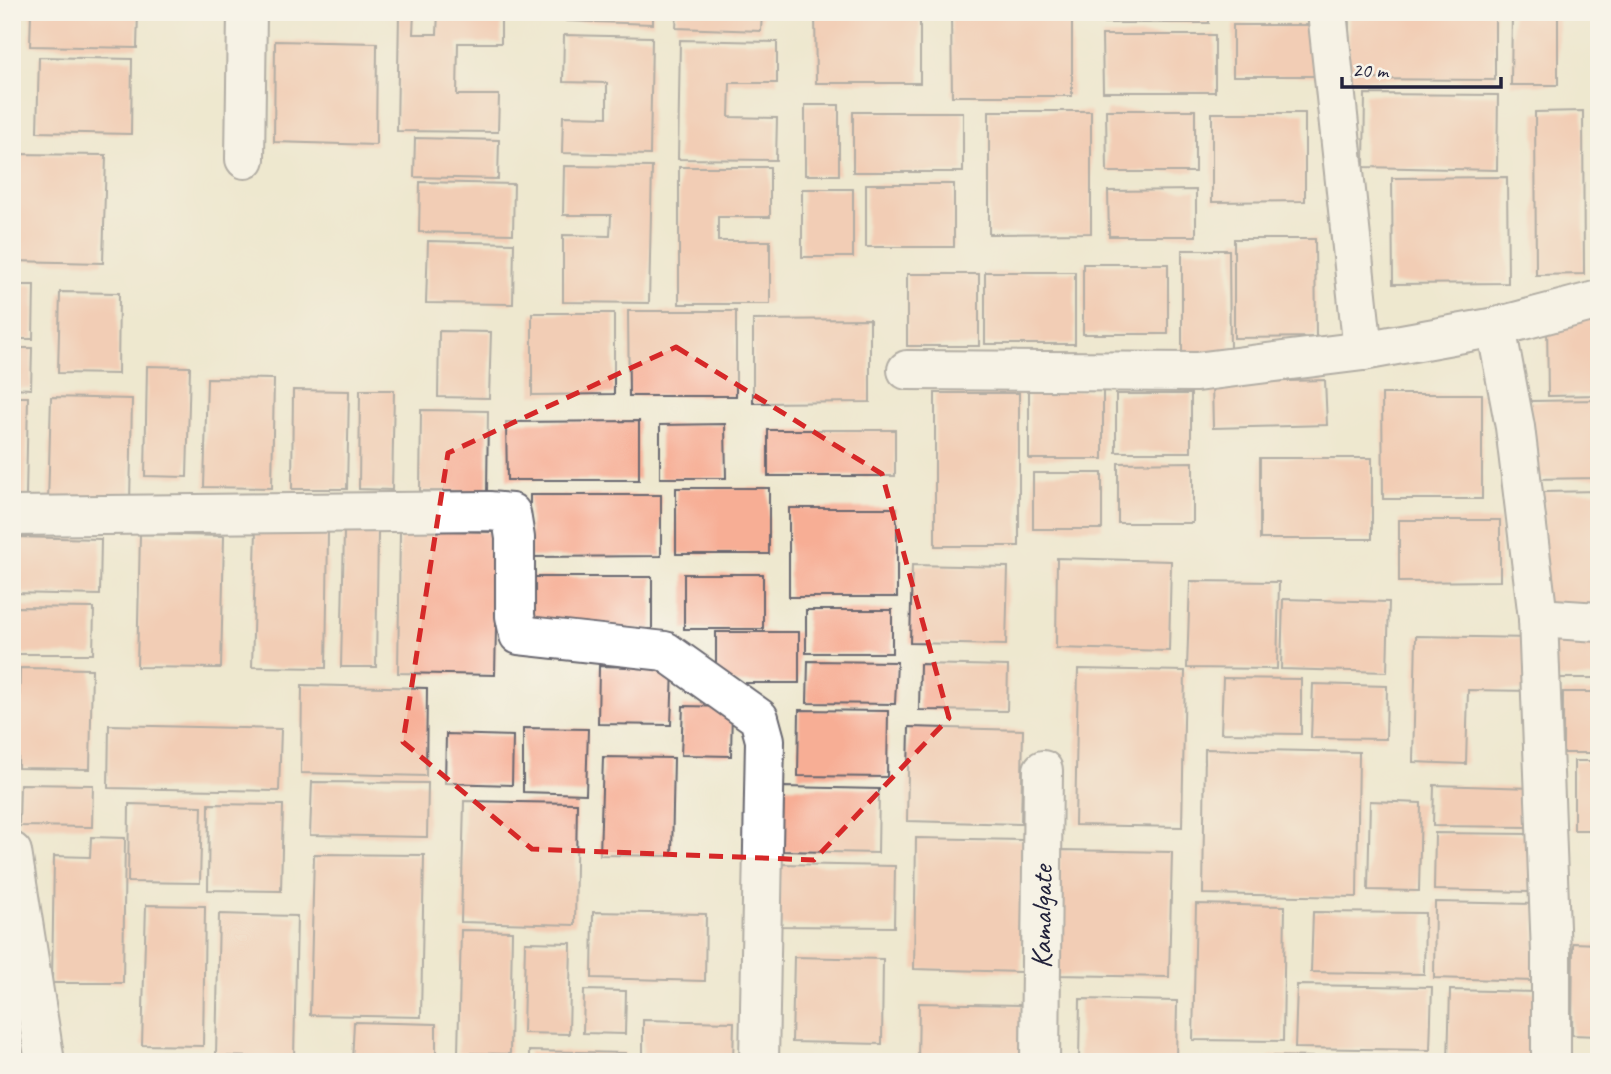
<svg xmlns="http://www.w3.org/2000/svg" width="1611" height="1074" viewBox="0 0 1611 1074" font-family="Caveat,sans-serif">
  <rect width="100%" height="100%" fill="#f7f3e8"/>
  <filter id="ink" filterUnits="userSpaceOnUse"><feTurbulence type="fractalNoise" baseFrequency=".0143" numOctaves="2"/><feDisplacementMap in="SourceGraphic" scale="14" xChannelSelector="R" yChannelSelector="G"/><feConvolveMatrix kernelMatrix="1 2 1 2 8 2 1 2 1" color-interpolation-filters="sRGB"/></filter>
  <filter id="wash" filterUnits="userSpaceOnUse"><feTurbulence type="fractalNoise" baseFrequency=".00686" numOctaves="4" result="noise"/><feDisplacementMap in="SourceGraphic" scale="28" xChannelSelector="R" yChannelSelector="G"/><feGaussianBlur stdDeviation="1.57" result="paint"/><feColorMatrix in="noise" values="0 0 0 0 0 0 0 0 0 0 0 0 0 0 0 0 0 1.4 0 .05"/><feComposite in="paint" operator="in"/></filter>
  <g filter="url(#wash)">
    <rect width="100%" height="100%" fill="#eee8cf"/>
    <g id="blocks">
      <!-- building -->
      <g fill="#f7ae95">
        <polygon points="12,12 19,12 18,51 12,51"/>
        <polygon points="31,12 138,12 137,48 30,46"/>
        <polygon points="399,12 414,12 413,34 437,34 438,12 501,12 501,43 458,43 457,95 499,95 498,132 397,131"/>
        <polygon points="566,12 653,12 653,24 566,21"/>
        <polygon points="677,12 762,12 761,31 676,28"/>
        <polygon points="815,12 920,12 920,83 816,83"/>
        <polygon points="951,12 1072,12 1072,96 952,96"/>
        <rect x="1100" y="12" width="109" height="11"/>
        <rect x="1230" y="12" width="76" height="5"/>
        <polygon points="1349,12 1495,12 1495,80 1348,79"/>
        <polygon points="1512,12 1558,12 1558,85 1511,85"/>
        <rect x="1233" y="25" width="86" height="51"/>
        <polygon points="564,35 652,37 650,155 562,153 563,116 607,117 607,83 563,82"/>
        <polygon points="1102,35 1215,35 1215,92 1103,92"/>
        <polygon points="680,40 777,42 777,83 730,83 729,117 777,118 776,160 678,159"/>
        <polygon points="275,41 377,43 376,145 274,142"/>
        <polygon points="39,57 132,59 131,134 37,132"/>
        <polygon points="1365,94 1498,95 1497,170 1364,167"/>
        <rect x="805" y="105" width="34" height="70"/>
        <polygon points="1106,110 1195,110 1195,172 1107,172"/>
        <polygon points="989,111 1091,111 1091,233 989,234"/>
        <polygon points="1583,111 1584,274 1536,275 1535,112"/>
        <rect x="853" y="112" width="110" height="60"/>
        <polygon points="1212,113 1305,113 1305,201 1212,202"/>
        <polygon points="415,138 499,140 498,179 414,177"/>
        <polygon points="12,154 106,155 103,263 12,261"/>
        <polygon points="564,166 652,167 649,303 563,302 563,235 610,236 611,215 563,215"/>
        <polygon points="679,167 770,167 770,217 718,217 718,241 770,241 770,304 679,304"/>
        <polygon points="1507,177 1508,283 1393,284 1392,178"/>
        <polygon points="420,182 514,184 513,234 419,232"/>
        <rect x="866" y="184" width="88" height="63"/>
        <rect x="802" y="189" width="51" height="68"/>
        <polygon points="1196,190 1196,236 1109,236 1108,191"/>
        <polygon points="1234,239 1315,239 1316,337 1234,338"/>
        <polygon points="428,241 514,243 513,304 426,303"/>
        <polygon points="1182,250 1229,250 1230,352 1182,352"/>
        <rect x="1083" y="264" width="85" height="70"/>
        <rect x="985" y="272" width="90" height="72"/>
        <rect x="907" y="274" width="72" height="72"/>
        <polygon points="12,285 34,285 33,339 12,339"/>
        <polygon points="60,292 119,293 118,374 58,373"/>
        <polygon points="628,311 736,311 736,396 629,396"/>
        <polygon points="532,313 614,313 614,394 532,395"/>
        <polygon points="1599,313 1599,395 1548,396 1547,323"/>
        <polygon points="870,319 870,402 753,403 753,320"/>
        <polygon points="439,331 491,332 489,398 438,397"/>
        <polygon points="12,348 32,348 31,389 12,388"/>
        <polygon points="147,366 190,367 187,477 145,476"/>
        <polygon points="207,378 274,379 272,488 204,487"/>
        <polygon points="1325,380 1327,425 1213,428 1212,383"/>
        <polygon points="293,390 349,391 347,489 292,489"/>
        <polygon points="360,390 394,390 392,490 359,489"/>
        <rect x="1029" y="391" width="74" height="68"/>
        <rect x="935" y="393" width="84" height="153"/>
        <rect x="1116" y="394" width="75" height="58"/>
        <polygon points="1382,394 1482,394 1482,499 1383,499"/>
        <polygon points="12,397 28,397 26,496 12,496"/>
        <polygon points="51,397 132,399 130,504 48,503"/>
        <polygon points="1599,400 1599,478 1532,479 1530,401"/>
        <polygon points="421,410 488,411 487,492 420,491"/>
        <polygon points="639,421 639,480 507,480 506,422"/>
        <polygon points="725,424 726,478 660,478 660,425"/>
        <rect x="768" y="430" width="127" height="46"/>
        <rect x="1260" y="458" width="112" height="81"/>
        <polygon points="1193,462 1193,523 1118,523 1118,463"/>
        <rect x="1033" y="473" width="69" height="56"/>
        <rect x="676" y="488" width="93" height="66"/>
        <polygon points="1599,491 1599,607 1545,608 1543,492"/>
        <polygon points="530,495 661,495 661,556 530,557"/>
        <rect x="789" y="508" width="108" height="89"/>
        <polygon points="1399,520 1500,520 1500,581 1399,582"/>
        <polygon points="256,530 328,532 326,668 252,667"/>
        <polygon points="400,530 498,532 495,675 398,673"/>
        <polygon points="344,532 378,532 376,667 341,667"/>
        <polygon points="140,534 224,536 221,668 137,667"/>
        <polygon points="12,537 101,539 100,595 12,593"/>
        <polygon points="1057,558 1171,561 1169,651 1056,648"/>
        <polygon points="912,565 1008,567 1006,645 910,643"/>
        <rect x="684" y="574" width="79" height="55"/>
        <polygon points="530,577 652,577 652,629 530,630"/>
        <polygon points="1190,581 1279,582 1277,669 1187,668"/>
        <polygon points="1283,599 1389,602 1387,672 1281,669"/>
        <polygon points="15,607 94,608 93,654 14,654"/>
        <rect x="806" y="610" width="86" height="43"/>
        <rect x="1552" y="629" width="47" height="49"/>
        <rect x="716" y="632" width="83" height="51"/>
        <polygon points="1416,636 1532,638 1532,691 1468,690 1466,764 1413,762"/>
        <polygon points="808,661 897,662 895,704 807,703"/>
        <polygon points="920,664 1008,666 1007,711 919,710"/>
        <polygon points="599,666 673,668 671,725 598,724"/>
        <polygon points="20,668 92,669 90,769 18,768"/>
        <polygon points="1078,669 1185,671 1182,827 1075,825"/>
        <polygon points="1223,678 1301,679 1301,734 1221,733"/>
        <polygon points="1313,684 1387,686 1386,739 1311,738"/>
        <polygon points="302,685 427,688 426,776 301,773"/>
        <rect x="1563" y="692" width="36" height="61"/>
        <polygon points="683,706 732,707 731,756 681,755"/>
        <polygon points="799,710 888,711 887,777 798,776"/>
        <polygon points="109,725 281,729 279,791 108,788"/>
        <polygon points="909,727 1023,730 1021,824 907,821"/>
        <polygon points="523,728 588,729 586,794 523,792"/>
        <polygon points="446,734 513,736 512,785 445,783"/>
        <polygon points="1205,749 1359,752 1357,897 1203,894"/>
        <polygon points="603,757 674,758 672,856 600,855"/>
        <rect x="1574" y="761" width="25" height="69"/>
        <polygon points="312,782 428,783 427,837 310,835"/>
        <polygon points="20,784 93,785 92,827 19,826"/>
        <polygon points="1434,785 1532,788 1532,827 1433,826"/>
        <polygon points="784,787 879,789 878,853 782,851"/>
        <polygon points="464,801 577,803 575,925 461,922"/>
        <polygon points="1370,801 1421,803 1419,891 1368,890"/>
        <polygon points="129,804 202,806 200,883 128,882"/>
        <polygon points="209,804 283,805 281,891 208,890"/>
        <polygon points="1435,833 1531,834 1530,892 1434,890"/>
        <polygon points="91,837 125,838 123,983 52,983 54,856 90,857"/>
        <polygon points="916,838 1023,840 1021,972 914,969"/>
        <polygon points="1060,850 1172,852 1169,977 1057,975"/>
        <polygon points="314,854 424,855 421,1017 310,1015"/>
        <polygon points="779,864 895,866 894,927 778,926"/>
        <polygon points="1435,902 1536,904 1534,981 1434,978"/>
        <polygon points="1196,904 1285,906 1283,1041 1193,1040"/>
        <polygon points="146,905 205,906 203,1046 142,1045"/>
        <polygon points="593,912 706,914 705,981 592,978"/>
        <polygon points="1313,912 1425,913 1424,974 1311,972"/>
        <polygon points="219,914 297,916 294,1058 216,1056"/>
        <polygon points="461,930 512,931 510,1054 458,1053"/>
        <polygon points="525,942 571,943 569,1034 523,1033"/>
        <polygon points="1573,943 1599,944 1599,1036 1572,1035"/>
        <polygon points="794,957 883,959 882,1044 792,1042"/>
        <polygon points="1297,985 1432,987 1430,1050 1295,1048"/>
        <polygon points="584,990 626,991 625,1034 583,1033"/>
        <polygon points="1450,990 1536,992 1534,1062 1448,1062"/>
        <polygon points="1080,999 1177,1001 1176,1062 1079,1062"/>
        <polygon points="919,1003 1021,1005 1020,1062 918,1062"/>
        <polygon points="643,1020 734,1022 733,1062 643,1062"/>
        <polygon points="354,1022 436,1024 436,1062 352,1062"/>
        <polygon points="529,1051 625,1053 625,1062 529,1062"/>
        <polygon points="1269,1056 1403,1059 1403,1062 1269,1062"/>
      </g>
    </g>
  </g>
  <g filter="url(#ink)">
    <use href="#blocks" fill-opacity="0" stroke="#69676f" stroke-width="2"/>
    <g fill="none" stroke-linecap="round" stroke-linejoin="round">
      <defs>
        <g id="minor">
          <polyline points="1327,12 1363,351"/>
          <polyline points="245,159 247,12"/>
          <polyline points="1496,327 1515,427 1538,618 1551,954 1551,1062"/>
          <polyline points="907,370 1196,372 1363,351 1496,327 1599,300"/>
          <polyline points="12,516 489,511 511,513 515,538 515,616 519,635 665,651 759,718 765,740 759,1062"/>
          <polyline points="1538,618 1599,622"/>
          <polyline points="12,852 45,1062"/>
          <path id="s1" d="M1040,1062l3,-292"/>
        </g>
      </defs>
      <!-- minor casing -->
      <use href="#minor" stroke="#69676f" stroke-width="42"/>
      <!-- minor -->
      <use href="#minor" stroke="#fff" stroke-width="38"/>
    </g>
  </g>
  <!-- marked area -->
  <path d="M0 0H1611V1074H0ZM676,347l206,127 67,244 -135,142 -282,-11 -129,-107 45,-289z" fill="#eee8cf" fill-opacity=".55" fill-rule="evenodd"/>
  <path fill="none" stroke="#d62828" stroke-width="5" stroke-dasharray="14 9" stroke-linejoin="round" d="M676,347l206,127 67,244 -135,142 -282,-11 -129,-107 45,-289z"/>
  <g text-anchor="middle" stroke-width="5" stroke-linejoin="round" paint-order="stroke">
    <!-- street labels -->
    <g font-size="30" fill="#22223b" stroke="#f7f3e8">
      <text dy="10" stroke="none"><textPath href="#s1" startOffset="145">Kamalgate</textPath></text>
    </g>
  </g>
  <!-- margin -->
  <rect width="1611" height="1074" fill="none" stroke="#f7f3e8" stroke-width="42"/>
  <!-- scale -->
  <path d="M1342 77v10h159v-10" fill="none" stroke="#22223b" stroke-width="3.5"/>
  <text x="1352" y="77" font-size="21" fill="#22223b" stroke="#f7f3e8" stroke-width="5" paint-order="stroke">20 m</text>
</svg>
